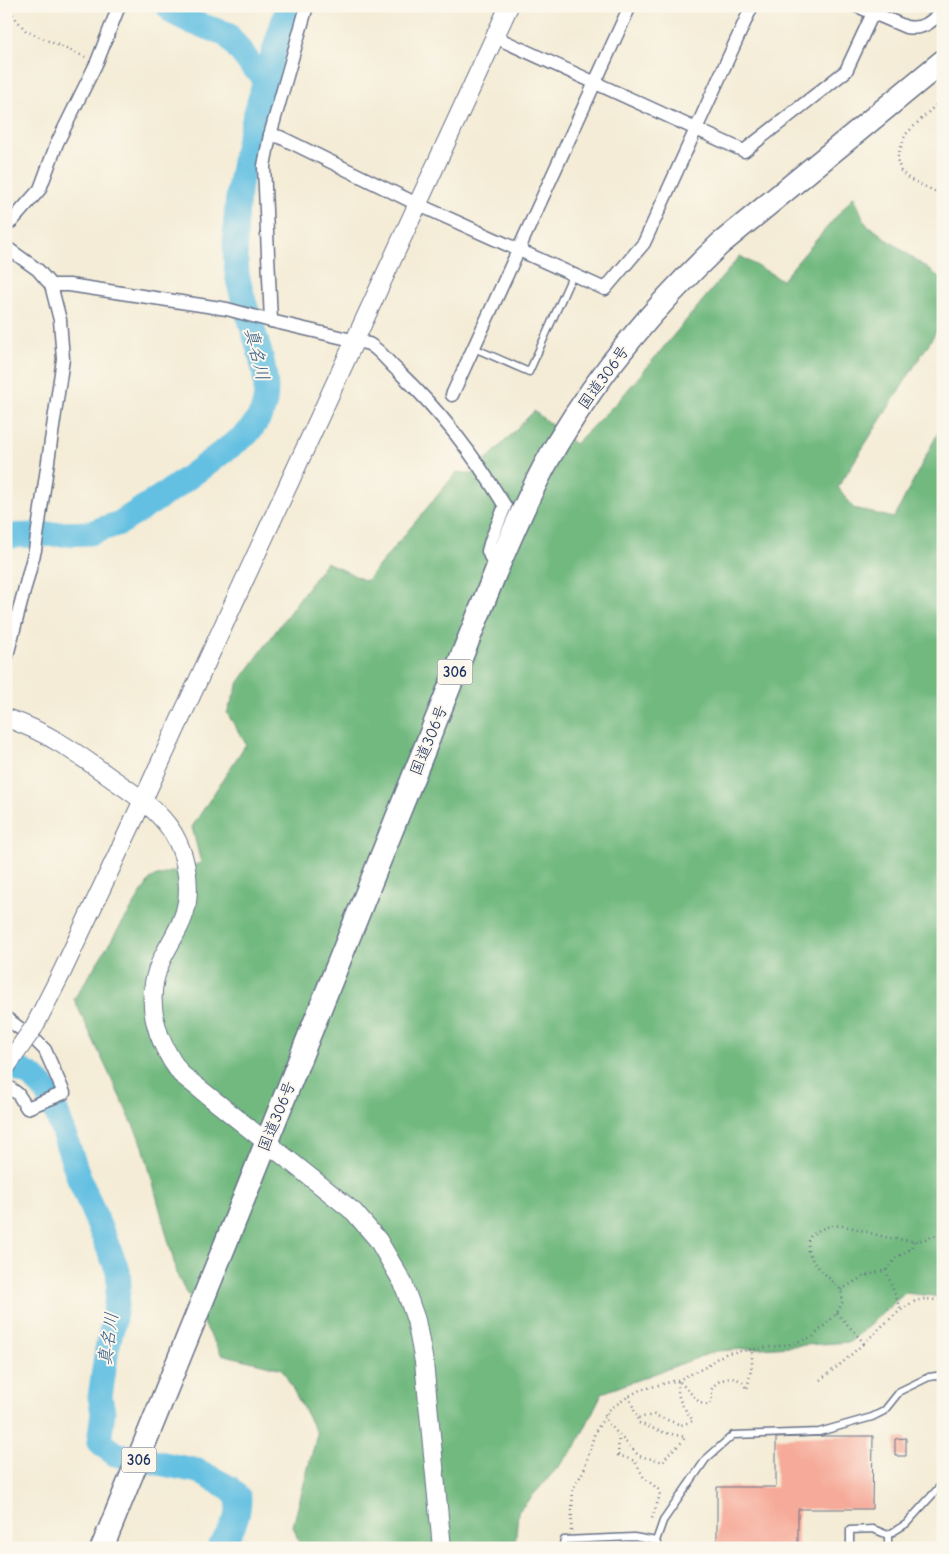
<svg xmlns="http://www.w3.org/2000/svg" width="949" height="1554" viewBox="0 0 949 1554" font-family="'Comic Neue','Klee One',sans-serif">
  <rect width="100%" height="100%" fill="#fbf7ec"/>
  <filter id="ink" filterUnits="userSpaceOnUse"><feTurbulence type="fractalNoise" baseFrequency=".02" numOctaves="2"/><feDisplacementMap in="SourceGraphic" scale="10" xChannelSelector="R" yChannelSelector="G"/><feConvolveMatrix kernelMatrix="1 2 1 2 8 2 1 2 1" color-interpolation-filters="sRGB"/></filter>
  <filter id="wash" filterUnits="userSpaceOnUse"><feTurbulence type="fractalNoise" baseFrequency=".0096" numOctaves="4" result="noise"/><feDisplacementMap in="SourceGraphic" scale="20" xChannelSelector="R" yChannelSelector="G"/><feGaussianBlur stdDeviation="1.12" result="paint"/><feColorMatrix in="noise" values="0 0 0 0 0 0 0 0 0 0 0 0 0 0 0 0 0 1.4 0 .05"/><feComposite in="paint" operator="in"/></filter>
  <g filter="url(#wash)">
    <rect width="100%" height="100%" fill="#f4ecd6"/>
    <!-- forest -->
    <polygon fill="#72b980" stroke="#46746f" points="854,196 865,223 943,280 943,321 838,487 853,508 894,518 943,423 943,1297 905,1293 850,1342 716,1351 602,1393 575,1448 518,1512 515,1548 301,1548 293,1526 317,1434 282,1369 221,1354 178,1277 143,1146 74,999 151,878 201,863 192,827 246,744 227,713 239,682 326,562 366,581 457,472 473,474 534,411 575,444 621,398 740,256 782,280"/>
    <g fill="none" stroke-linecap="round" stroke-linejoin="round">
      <!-- river -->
      <g stroke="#64c0e2" stroke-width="25">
        <polyline points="168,6 174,13 194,23 227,34 252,66 267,78"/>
        <path d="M6,536l84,-3 30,-10 54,-35 73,-54c6,-8 13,-15 16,-25 13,-35 -21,-99 -26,-136 -11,-86 27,-186 51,-267"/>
        <path d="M6,1062l27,15 12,12 12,25 22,64 39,93 1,14 -6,39 -6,25 -7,48 3,15 -4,30 16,12 83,17 32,17 9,10c0,22 -8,32 -20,50"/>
      </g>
    </g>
    <g id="blocks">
      <!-- building -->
      <g fill="#f6aa99">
        <polygon points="824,1436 873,1436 872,1509 798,1509 798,1548 717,1548 717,1487 776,1487 776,1438"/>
        <polygon points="906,1438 906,1456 895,1456 895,1439"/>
      </g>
    </g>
  </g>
  <g filter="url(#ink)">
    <use href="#blocks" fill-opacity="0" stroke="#677188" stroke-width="1"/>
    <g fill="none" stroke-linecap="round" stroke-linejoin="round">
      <defs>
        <g id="lane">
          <polyline points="474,348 529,372 573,274"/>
          <polyline points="888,1535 906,1524 943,1483"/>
          <polyline points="562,1548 564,1540 634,1537 656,1541"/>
          <polyline points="659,1548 656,1541 663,1521 706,1459 733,1435 819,1432 872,1417 884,1411 900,1391 929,1377 943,1375"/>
          <polyline points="850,1548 850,1530 873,1529 888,1535 888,1548"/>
        </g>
        <g id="street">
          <path d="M857,6l49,21c17,3 25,-5 37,-16"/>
          <polyline points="495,37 744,151 846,71 873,13"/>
          <polyline points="270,135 280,137 417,204 605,289 644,243 752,6"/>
          <polyline points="6,225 12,221 40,189 57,143 97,62 119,6"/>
          <polyline points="6,247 38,270 51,285 60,320 63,359 35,550 6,659"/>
          <path d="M51,285h18l158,24 44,12 98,23c12,7 18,17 28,26 45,43 76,84 108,136l-14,34 -3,11 8,20"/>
          <polyline points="271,321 264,166 270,135 307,6"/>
          <polyline points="452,395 630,6"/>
          <polyline points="6,1018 35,1040 45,1050 64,1093 27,1108 18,1094 6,1085"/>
        </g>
        <g id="secondary">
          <path d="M6,718c40,13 71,35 105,60 23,16 47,31 62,55 12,20 17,46 14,69 -3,22 -17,39 -26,59 -18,39 -5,80 20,113l173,138 24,28 25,43 13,37 8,42 18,186"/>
          <polyline points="34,1027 62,972 143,800 509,6"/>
        </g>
        <path id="highway" d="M102,1548c133,-325 263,-652 394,-977 19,-43 37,-87 61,-127 46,-77 99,-139 163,-200l223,-183"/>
      </defs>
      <!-- lane casing -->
      <use href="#lane" stroke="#677188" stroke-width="9"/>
      <!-- street casing -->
      <use href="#street" stroke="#677188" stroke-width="15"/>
      <!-- secondary casing -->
      <use href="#secondary" stroke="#677188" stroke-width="20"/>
      <!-- highway casing -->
      <use href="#highway" stroke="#677188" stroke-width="25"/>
      <!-- path -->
      <g stroke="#677188" stroke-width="2.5" stroke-dasharray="1 4" stroke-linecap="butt">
        <polyline points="6,7 26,31 85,57"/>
        <polyline points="943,98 905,135 897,159 901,171 909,179 943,195"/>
        <polyline points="886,1270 901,1311"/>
        <polyline points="841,1290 864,1276 886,1270 897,1257 911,1249 913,1241"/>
        <polyline points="941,1301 939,1275 943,1270"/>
        <path d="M837,1313l27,30c12,-11 41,-40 55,-43 8,-2 16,0 24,1"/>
        <polyline points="820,1380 842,1363 864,1343"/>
        <path d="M629,1396l8,22 17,-3 27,10 12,-4c-11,-18 -16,-18 -15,-41l22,23 9,2 3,-4c0,-1 -1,-8 -1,-9 2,-12 22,-18 31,-10 2,2 3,5 5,7l5,-24v-16"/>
        <path d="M605,1415l2,7 32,34 25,6c5,-14 14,-12 21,-25l-23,-5 -23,-9 -2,-5"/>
        <polyline points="619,1435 618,1455 635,1461 644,1478 658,1489 660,1495 651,1521"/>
        <path d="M571,1531l2,-42 11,-19 11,-38 15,-23 19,-13 11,-6 38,-10 30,-14 6,-6 13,-7 64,-9 22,-7 24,-24 6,-12 -2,-11 -27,-27 -6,-12v-12c23,-25 50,-8 77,-2 9,2 19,3 28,4 11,0 19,-5 30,-8"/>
      </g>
      <!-- lane -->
      <use href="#lane" stroke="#fff" stroke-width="6"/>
      <!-- street -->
      <use href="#street" stroke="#fff" stroke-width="12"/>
      <!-- secondary -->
      <use href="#secondary" stroke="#fff" stroke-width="18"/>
      <!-- highway -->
      <use href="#highway" stroke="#fff" stroke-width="22"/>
      <defs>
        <polyline id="secondary-bridge" points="6,1067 34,1027"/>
      </defs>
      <!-- secondary-bridge casing -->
      <use href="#secondary-bridge" stroke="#677188" stroke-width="20" stroke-linecap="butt"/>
      <!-- secondary-bridge -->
      <use href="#secondary-bridge" stroke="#fff" stroke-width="18"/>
    </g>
  </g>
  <g text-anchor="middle" stroke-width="4" stroke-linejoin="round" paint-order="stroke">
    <!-- shield labels -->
    <g fill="#fbf7ec" stroke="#5e6b89" stroke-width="1">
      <rect x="437.5" y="659.5" width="35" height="25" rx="4"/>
      <rect x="121.5" y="1447.5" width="35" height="25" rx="4"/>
    </g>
    <g font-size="15" font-weight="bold" fill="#1b2f5e">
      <text x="455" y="677">306</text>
      <text x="139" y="1465">306</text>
    </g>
    <!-- street labels -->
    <g font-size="16" fill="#1b2f5e" stroke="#fbf7ec">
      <text transform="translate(603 377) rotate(-54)" y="6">国道306号</text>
      <text transform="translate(428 740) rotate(-68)" y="6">国道306号</text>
      <text transform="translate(276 1116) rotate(-68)" y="6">国道306号</text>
    </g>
    <!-- water labels -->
    <g font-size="18" font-style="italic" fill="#315a86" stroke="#fbf7ec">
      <text transform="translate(257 354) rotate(76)" y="6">真名川</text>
      <text transform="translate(108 1339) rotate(-82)" y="6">真名川</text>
    </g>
  </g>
  <!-- margin -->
  <rect width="949" height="1554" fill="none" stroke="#fbf7ec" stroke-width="25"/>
</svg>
